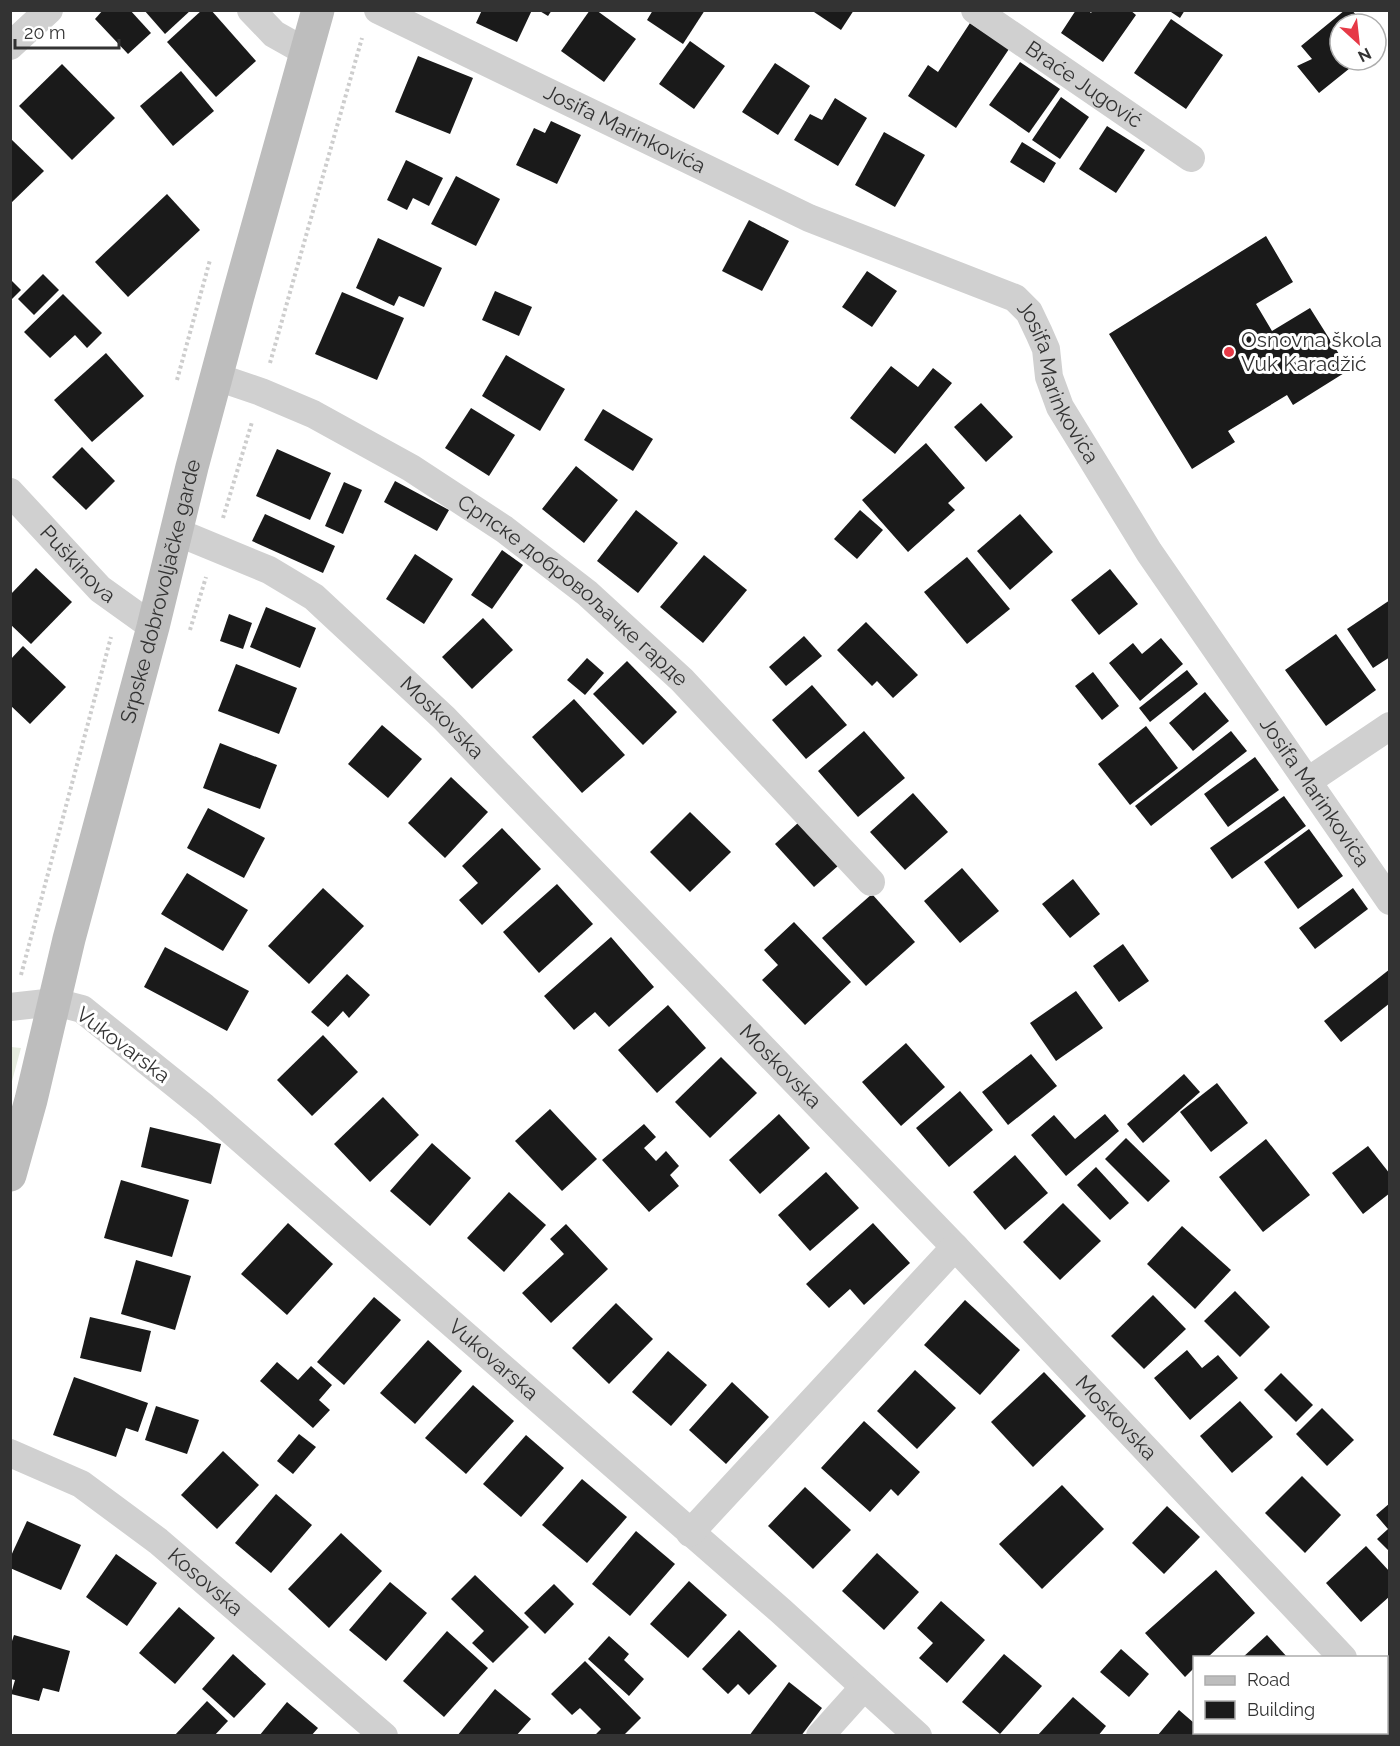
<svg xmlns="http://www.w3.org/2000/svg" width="1400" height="1746" viewBox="0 0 1400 1746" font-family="Raleway,sans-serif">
  <rect width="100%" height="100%" fill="#fff"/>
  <!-- green -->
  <polygon fill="#e6ecdf" points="11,1047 21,1048 11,1085 10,1047"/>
  <!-- building -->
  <g fill="#1a1a1a">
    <polygon points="103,10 130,10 151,33 128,54 95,19"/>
    <polygon points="144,10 191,10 165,34"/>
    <polygon points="202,10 211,10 256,61 216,97 167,42"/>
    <polygon points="482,10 532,10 517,42 476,23"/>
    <polygon points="538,10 552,10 548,16"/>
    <polygon points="590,10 596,10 636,39 604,82 561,51"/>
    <polygon points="653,10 705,10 683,44 647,20"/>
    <polygon points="811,10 854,10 841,30"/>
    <polygon points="1076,10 1088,10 1091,13 1093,10 1130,10 1136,15 1103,62 1061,33"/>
    <polygon points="1168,10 1185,10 1180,18"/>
    <polygon points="1345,10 1352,10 1363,24 1340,24 1340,60 1360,60 1319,93 1297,66 1312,59 1301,46"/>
    <polygon points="1171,19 1223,55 1186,109 1134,73"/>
    <polygon points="970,23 1009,49 956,128 908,96 928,65 938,72"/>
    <polygon points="690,41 725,66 694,109 659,84"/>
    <polygon points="418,56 473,78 450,134 395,112"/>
    <polygon points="1020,62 1060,89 1029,133 989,105"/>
    <polygon points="775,63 810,86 778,135 742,112"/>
    <polygon points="62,64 115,118 72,160 19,106"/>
    <polygon points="181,71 214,111 173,146 140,106"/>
    <polygon points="1061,97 1089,117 1060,159 1032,140"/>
    <polygon points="835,98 867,118 838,166 794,140 810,114 822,120"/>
    <polygon points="551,121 581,135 557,184 516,165 534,128 545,133"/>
    <polygon points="1107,126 1145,150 1116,193 1079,169"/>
    <polygon points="884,132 925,155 895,207 855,185"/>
    <polygon points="10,138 44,171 10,204"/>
    <polygon points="1022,142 1056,163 1044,183 1010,162"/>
    <polygon points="406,160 443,178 429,206 413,198 407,210 387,200"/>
    <polygon points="456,176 500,199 476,246 431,224"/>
    <polygon points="167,194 200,230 128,297 95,262"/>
    <polygon points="749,220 789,241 762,291 722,271"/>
    <polygon points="1266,236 1293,282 1256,304 1272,331 1310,308 1349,370 1293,405 1287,395 1228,431 1235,442 1192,469 1109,334"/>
    <polygon points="378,238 442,268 424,307 399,296 394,306 356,288"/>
    <polygon points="867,271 897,291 872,327 842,307"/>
    <polygon points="43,274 59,290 34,315 18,299"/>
    <polygon points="10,279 21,290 10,301"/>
    <polygon points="495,291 532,307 519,336 482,320"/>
    <polygon points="342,292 404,318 377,380 315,354"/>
    <polygon points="63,294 102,333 87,348 75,335 50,358 24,332"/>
    <polygon points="106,353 144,396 92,442 54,400"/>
    <polygon points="506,355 565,389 540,431 482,396"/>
    <polygon points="891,366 918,387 933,368 952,383 895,454 850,418"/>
    <polygon points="981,403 1013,437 986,462 954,427"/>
    <polygon points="471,408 515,435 489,476 445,448"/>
    <polygon points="603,409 653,439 633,471 584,440"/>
    <polygon points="926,443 965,488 948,503 955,510 908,552 862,500"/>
    <polygon points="82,447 115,481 86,510 52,477"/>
    <polygon points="277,449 331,473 310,520 256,496"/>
    <polygon points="576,466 618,500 584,543 542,509"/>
    <polygon points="395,481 449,510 437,531 384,502"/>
    <polygon points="344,482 362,490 343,534 325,526"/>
    <polygon points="636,510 678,543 638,593 597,561"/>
    <polygon points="860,510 883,530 857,559 834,539"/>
    <polygon points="265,514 335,546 323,573 252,541"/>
    <polygon points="1020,514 1053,552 1010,590 977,551"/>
    <polygon points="502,550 523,565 492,609 471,595"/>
    <polygon points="415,554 453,579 424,624 386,599"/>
    <polygon points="704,555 747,590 703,643 660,607"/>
    <polygon points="967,557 1010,609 967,644 924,592"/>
    <polygon points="36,568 72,602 31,644 10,624 10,595"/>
    <polygon points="1110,569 1138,604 1099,635 1071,600"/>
    <polygon points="1390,600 1390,657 1373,668 1347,629"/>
    <polygon points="266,607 316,628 300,668 250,647"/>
    <polygon points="229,614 252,623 243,649 220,641"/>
    <polygon points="483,618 513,650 472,689 442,657"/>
    <polygon points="866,622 918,675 893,698 877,681 872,686 837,650"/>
    <polygon points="1336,634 1376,690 1326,726 1285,670"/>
    <polygon points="804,636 822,656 786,686 769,667"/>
    <polygon points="1161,638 1183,664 1140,701 1109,663 1133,643 1142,654"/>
    <polygon points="23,646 66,687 30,724 10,705 10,660"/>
    <polygon points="587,658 604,673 585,695 567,680"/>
    <polygon points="627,661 677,712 643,745 593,694"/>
    <polygon points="236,664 297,688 279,734 218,711"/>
    <polygon points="1187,670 1198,684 1150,722 1139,708"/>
    <polygon points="1093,672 1119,706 1102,720 1075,686"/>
    <polygon points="812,685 847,725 806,759 772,720"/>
    <polygon points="1205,692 1229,721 1193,751 1169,723"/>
    <polygon points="574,699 625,755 582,793 532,737"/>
    <polygon points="382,725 422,759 388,798 348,764"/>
    <polygon points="1146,726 1178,768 1130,805 1098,764"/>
    <polygon points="864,731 905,778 858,817 818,771"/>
    <polygon points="1231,731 1247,751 1151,826 1135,806"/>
    <polygon points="220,743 277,765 260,809 203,788"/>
    <polygon points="1255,757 1279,790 1228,827 1204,794"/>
    <polygon points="451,777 488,812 445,858 408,823"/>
    <polygon points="913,793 948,832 905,870 870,832"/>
    <polygon points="1284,796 1306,826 1232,879 1210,848"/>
    <polygon points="208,808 265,838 244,878 187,848"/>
    <polygon points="690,812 731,852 690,892 650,852"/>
    <polygon points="799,822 839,865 814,887 775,844"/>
    <polygon points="502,828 541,869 482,925 459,900 478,883 462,866"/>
    <polygon points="1309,829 1343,876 1298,909 1264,862"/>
    <polygon points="962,868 999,911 960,943 924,901"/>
    <polygon points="187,873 248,910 223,951 161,914"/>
    <polygon points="1073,879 1100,914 1070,938 1042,904"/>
    <polygon points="557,884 593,924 539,973 503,932"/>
    <polygon points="323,888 364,926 309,984 268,946"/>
    <polygon points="1353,888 1368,909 1315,949 1299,928"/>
    <polygon points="872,894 915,942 866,986 822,938"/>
    <polygon points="794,922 851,982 805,1025 762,980 778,965 764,950"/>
    <polygon points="611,937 654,987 609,1027 595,1012 574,1030 544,996"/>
    <polygon points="1123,944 1149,981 1119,1002 1093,966"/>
    <polygon points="165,947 249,991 227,1031 144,987"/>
    <polygon points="1390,969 1390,1003 1341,1042 1324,1021"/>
    <polygon points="347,974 370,995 349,1018 343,1011 328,1027 311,1012"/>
    <polygon points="1076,991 1103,1028 1056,1061 1030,1023"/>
    <polygon points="668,1005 706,1048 657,1093 618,1050"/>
    <polygon points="323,1035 358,1072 312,1116 277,1080"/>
    <polygon points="906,1043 945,1087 901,1126 862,1082"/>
    <polygon points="1031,1054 1057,1086 1008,1125 982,1092"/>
    <polygon points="721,1057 757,1093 710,1138 675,1102"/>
    <polygon points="1184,1074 1200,1092 1143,1143 1127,1124"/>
    <polygon points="1217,1083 1248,1123 1211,1152 1180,1112"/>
    <polygon points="960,1091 993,1130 949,1167 916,1128"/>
    <polygon points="383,1097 419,1135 370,1182 334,1144"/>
    <polygon points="550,1109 597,1159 562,1191 515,1141"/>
    <polygon points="779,1114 810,1148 760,1194 729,1160"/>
    <polygon points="1105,1114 1119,1131 1066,1176 1031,1135 1054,1115 1075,1139"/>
    <polygon points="644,1124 656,1137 644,1148 656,1161 666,1151 679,1166 670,1175 679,1186 649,1212 602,1160"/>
    <polygon points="150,1127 221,1144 211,1184 141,1167"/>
    <polygon points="1126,1138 1170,1181 1148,1202 1105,1159"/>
    <polygon points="1266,1139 1310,1195 1263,1232 1219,1177"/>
    <polygon points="432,1143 471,1178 430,1226 390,1191"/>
    <polygon points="1368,1146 1390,1174 1390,1193 1363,1214 1332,1173"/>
    <polygon points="1015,1155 1048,1193 1005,1230 973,1192"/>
    <polygon points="1096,1167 1129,1203 1110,1220 1077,1185"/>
    <polygon points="826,1172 859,1208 810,1251 778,1215"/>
    <polygon points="121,1180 189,1200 172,1257 104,1238"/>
    <polygon points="509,1192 546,1225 504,1272 467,1238"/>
    <polygon points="1063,1203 1101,1241 1060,1280 1023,1242"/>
    <polygon points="288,1223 333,1264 287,1315 241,1274"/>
    <polygon points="873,1223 910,1263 864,1305 850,1289 829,1308 806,1284"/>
    <polygon points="566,1224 608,1269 551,1323 522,1293 564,1254 550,1239"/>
    <polygon points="1182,1226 1231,1270 1195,1309 1147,1264"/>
    <polygon points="136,1260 191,1276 175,1330 121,1314"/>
    <polygon points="1235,1291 1270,1327 1240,1357 1204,1321"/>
    <polygon points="1153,1295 1186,1329 1144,1369 1111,1336"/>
    <polygon points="374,1297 401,1320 344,1385 317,1362"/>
    <polygon points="965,1300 1020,1350 980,1395 924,1345"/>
    <polygon points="616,1303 653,1339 609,1384 572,1348"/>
    <polygon points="90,1317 151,1331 141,1372 80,1358"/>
    <polygon points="428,1340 462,1371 415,1424 380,1393"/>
    <polygon points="1187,1350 1202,1368 1218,1355 1238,1378 1190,1420 1154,1378"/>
    <polygon points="668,1351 707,1385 671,1426 632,1392"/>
    <polygon points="277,1362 298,1380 311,1366 332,1385 319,1400 330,1410 313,1428 260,1381"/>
    <polygon points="915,1370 956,1408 917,1449 877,1411"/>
    <polygon points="1044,1372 1086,1416 1033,1467 991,1422"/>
    <polygon points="1281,1373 1313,1405 1296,1422 1264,1390"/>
    <polygon points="74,1377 148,1403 138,1432 126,1428 116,1457 53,1435"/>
    <polygon points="732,1382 769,1417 726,1464 689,1430"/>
    <polygon points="473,1385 514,1421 466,1474 425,1438"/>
    <polygon points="1240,1401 1273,1437 1232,1473 1200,1436"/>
    <polygon points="156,1406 199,1420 187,1454 145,1440"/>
    <polygon points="1322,1408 1354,1440 1327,1466 1296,1434"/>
    <polygon points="864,1421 920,1472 898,1496 891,1489 870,1512 821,1468"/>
    <polygon points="299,1434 316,1447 293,1474 277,1461"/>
    <polygon points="526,1435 564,1468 521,1517 483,1484"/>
    <polygon points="223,1451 259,1485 217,1529 181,1495"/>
    <polygon points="1302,1476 1341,1515 1305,1553 1265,1513"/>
    <polygon points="582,1479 627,1517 587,1563 542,1525"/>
    <polygon points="1062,1485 1104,1529 1042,1589 999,1544"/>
    <polygon points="805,1487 851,1530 813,1569 768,1526"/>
    <polygon points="276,1494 312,1525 271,1573 235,1543"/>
    <polygon points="1390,1503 1390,1552 1377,1539 1388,1529 1376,1515"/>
    <polygon points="1167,1506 1200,1537 1164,1574 1132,1543"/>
    <polygon points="27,1521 81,1545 61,1590 10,1568 10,1558"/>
    <polygon points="636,1531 675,1564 630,1616 592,1584"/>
    <polygon points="341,1533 382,1571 329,1628 288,1589"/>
    <polygon points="1366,1546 1390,1572 1390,1596 1361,1622 1326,1583"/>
    <polygon points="877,1553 919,1592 884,1630 842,1591"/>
    <polygon points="116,1554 157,1583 127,1626 86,1597"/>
    <polygon points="1216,1570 1255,1613 1207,1658 1194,1658 1194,1668 1185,1677 1145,1633"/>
    <polygon points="475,1575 529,1627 493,1663 472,1643 484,1631 451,1599"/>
    <polygon points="689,1581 727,1615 688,1658 650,1624"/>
    <polygon points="390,1582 427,1613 386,1661 349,1630"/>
    <polygon points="554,1584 574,1604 545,1634 524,1613"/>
    <polygon points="941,1601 985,1640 947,1683 919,1658 933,1643 917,1628"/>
    <polygon points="179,1607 215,1638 175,1684 139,1653"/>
    <polygon points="739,1630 777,1666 749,1695 738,1684 728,1694 702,1669"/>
    <polygon points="447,1631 488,1668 444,1717 403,1681"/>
    <polygon points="14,1635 70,1651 59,1692 43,1688 39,1701 11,1694 15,1680 10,1679 10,1647"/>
    <polygon points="1267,1635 1288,1658 1242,1658"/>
    <polygon points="609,1636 629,1654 624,1660 644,1679 629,1696 588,1659"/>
    <polygon points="1121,1649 1149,1674 1129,1697 1100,1672"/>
    <polygon points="233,1654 266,1684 234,1718 202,1689"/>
    <polygon points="1004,1654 1042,1686 1000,1734 962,1702"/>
    <polygon points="585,1661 641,1718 623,1736 594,1736 601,1729 580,1708 572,1715 551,1694"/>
    <polygon points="789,1682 822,1708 801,1736 749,1736"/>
    <polygon points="495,1689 531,1719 516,1736 457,1736"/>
    <polygon points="1073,1697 1106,1726 1098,1736 1037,1736"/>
    <polygon points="207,1701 228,1721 214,1736 174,1736"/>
    <polygon points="287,1702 318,1728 311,1736 259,1736"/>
    <polygon points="1179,1710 1194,1723 1194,1732 1206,1732 1209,1736 1157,1736"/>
    <polygon points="1289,1732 1376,1732 1379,1736 1292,1736"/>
  </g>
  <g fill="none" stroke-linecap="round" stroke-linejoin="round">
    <!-- path -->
    <g stroke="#cdcdcd" stroke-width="4" stroke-dasharray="3 3" stroke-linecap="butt">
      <polyline points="270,363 362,38"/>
      <polyline points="177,380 210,260"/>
      <polyline points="223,518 252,422"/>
      <polyline points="190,630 206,577"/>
      <polyline points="21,975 111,637"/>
    </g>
    <!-- street -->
    <g stroke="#d0d0d0" stroke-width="28">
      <polyline points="251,10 274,34 306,52"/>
      <path id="s1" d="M378,10l431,208 206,80 14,14 10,21 7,16 3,28 11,30 89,145 241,349"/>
      <path id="s2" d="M975,10l216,148"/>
      <polyline points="10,46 49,10"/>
      <path id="s3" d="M217,377l44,15 52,22 98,54 93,61 83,64 95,87 189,202"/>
      <path id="s4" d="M10,492l90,97 53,38"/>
      <path id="s5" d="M177,532l92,38 45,27 130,121 511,529 388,411"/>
      <polyline points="1308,781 1390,726"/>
      <path id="s6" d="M10,1007l45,-5 27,7 122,98 577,504 137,125"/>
      <path id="s7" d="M10,1453l71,31 77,57 226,195"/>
      <polyline points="690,1533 955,1247"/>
      <polyline points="1386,1703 1390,1706"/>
      <polyline points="820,1736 864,1687"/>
    </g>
    <!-- secondary -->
    <path stroke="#bdbdbd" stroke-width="33" id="s8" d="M10,1175l21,-75 38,-161 84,-312 39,-160 46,-171 80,-286"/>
  </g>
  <!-- markers -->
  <circle fill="#e63946" stroke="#fff" stroke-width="2" cx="1229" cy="352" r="6"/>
  <g text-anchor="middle" stroke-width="6" stroke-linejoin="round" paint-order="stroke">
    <!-- street labels -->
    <g font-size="21" fill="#333" stroke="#fff">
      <text dy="7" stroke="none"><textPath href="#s2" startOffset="132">Braće Jugović</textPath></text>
      <text dy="7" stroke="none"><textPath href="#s1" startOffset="274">Josifa Marinkovića</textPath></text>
      <text dy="7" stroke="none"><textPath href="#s1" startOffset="796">Josifa Marinkovića</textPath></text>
      <text dy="7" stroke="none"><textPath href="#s4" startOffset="99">Puškinova</textPath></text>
      <text dy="7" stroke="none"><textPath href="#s8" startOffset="603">Srpske dobrovoljačke garde</textPath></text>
      <text dy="7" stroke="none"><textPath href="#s3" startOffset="418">Српске добровољачке гарде</textPath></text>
      <text dy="7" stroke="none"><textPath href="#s5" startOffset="328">Moskovska</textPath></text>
      <text dy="7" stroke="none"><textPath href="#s1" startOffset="1282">Josifa Marinkovića</textPath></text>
      <text transform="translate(123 1045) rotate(37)" y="7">Vukovarska</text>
      <text dy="7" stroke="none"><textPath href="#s5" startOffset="814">Moskovska</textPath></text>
      <text dy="7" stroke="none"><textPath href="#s6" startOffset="614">Vukovarska</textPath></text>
      <text dy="7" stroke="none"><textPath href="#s5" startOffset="1300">Moskovska</textPath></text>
      <text dy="7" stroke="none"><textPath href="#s7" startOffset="236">Kosovska</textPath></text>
    </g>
    <!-- poi labels -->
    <g font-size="21" fill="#333" stroke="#fff" text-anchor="start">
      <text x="1241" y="347">Osnovna škola<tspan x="1241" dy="24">Vuk Karadžić</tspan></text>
    </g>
  </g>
  <!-- border -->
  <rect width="1400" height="1746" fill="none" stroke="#333333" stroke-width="24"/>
  <!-- legend -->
  <rect x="1193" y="1656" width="195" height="78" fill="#ffffff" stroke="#adadad" stroke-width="1.5"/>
  <rect x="1205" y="1676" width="30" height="9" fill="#bdbdbd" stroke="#adadad" stroke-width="1.5"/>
  <text x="1247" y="1686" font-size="18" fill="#333333">Road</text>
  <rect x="1205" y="1701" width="30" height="18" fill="#1a1a1a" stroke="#adadad" stroke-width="1.5"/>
  <text x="1247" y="1716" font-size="18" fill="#333333">Building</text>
  <!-- north arrow -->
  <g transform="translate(1358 42) rotate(153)"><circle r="28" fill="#ffffff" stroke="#adadad" stroke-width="1.5"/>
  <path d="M0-4.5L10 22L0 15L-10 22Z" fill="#e63946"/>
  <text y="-9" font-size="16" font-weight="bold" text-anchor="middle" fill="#333333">N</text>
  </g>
  <!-- scale -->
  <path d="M15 39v9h104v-9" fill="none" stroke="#333333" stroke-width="3"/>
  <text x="24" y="39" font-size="18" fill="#333333" stroke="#ffffff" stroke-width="4.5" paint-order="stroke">20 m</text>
</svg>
